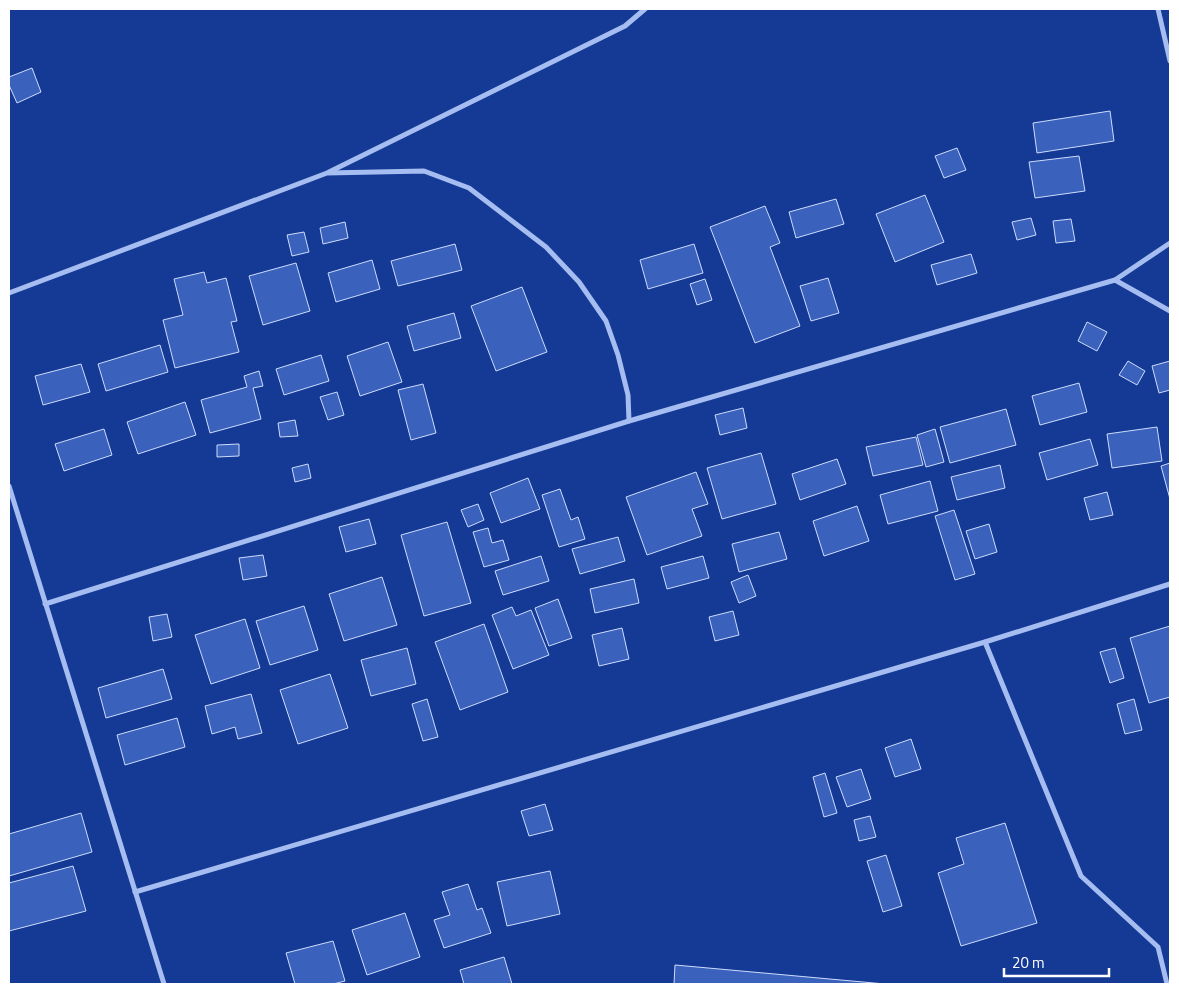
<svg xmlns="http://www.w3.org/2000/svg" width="1179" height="993" viewBox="0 0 1179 993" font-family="'Titillium Web',sans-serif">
  <rect width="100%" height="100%" fill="#153a95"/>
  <!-- building -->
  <g fill="#3a61bc" stroke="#cddcfc">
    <polygon points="32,68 41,92 17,103 9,85 9,77"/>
    <polygon points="1110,111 1114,141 1037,153 1033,123"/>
    <polygon points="957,148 966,170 944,178 935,156"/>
    <polygon points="1079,156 1085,191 1035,198 1029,162"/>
    <polygon points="925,195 944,242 895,262 876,214"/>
    <polygon points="836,199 844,224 796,238 789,212"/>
    <polygon points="765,206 780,243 770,247 800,326 755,343 710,227"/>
    <polygon points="1031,218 1036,235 1017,240 1012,222"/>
    <polygon points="1071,219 1075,241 1056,243 1053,221"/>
    <polygon points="345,222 348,238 323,244 320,228"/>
    <polygon points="304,232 309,252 292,256 287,235"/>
    <polygon points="455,244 462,270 398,286 391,261"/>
    <polygon points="694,244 703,273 648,289 640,260"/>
    <polygon points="971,254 977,273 937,285 931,265"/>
    <polygon points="372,260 380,289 336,302 328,273"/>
    <polygon points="296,263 310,311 263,325 249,276"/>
    <polygon points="204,272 207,283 226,278 237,321 231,322 239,352 175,368 163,320 183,315 174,279"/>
    <polygon points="828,278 839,313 811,321 800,286"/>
    <polygon points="705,279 712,300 697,305 690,284"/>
    <polygon points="522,287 547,352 496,371 471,306"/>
    <polygon points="454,313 461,338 414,351 407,326"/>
    <polygon points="1087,322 1107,332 1097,351 1078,341"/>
    <polygon points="388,342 402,382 360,396 347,356"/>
    <polygon points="160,345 168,372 106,391 98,364"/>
    <polygon points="321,355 329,381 284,395 276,369"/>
    <polygon points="1128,361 1145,371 1137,385 1119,375"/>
    <polygon points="1170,361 1170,390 1159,393 1152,366"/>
    <polygon points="81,364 90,392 43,405 35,376"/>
    <polygon points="259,371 263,386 253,388 261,419 210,433 201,400 247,387 244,376"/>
    <polygon points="1079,383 1087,412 1040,425 1032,396"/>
    <polygon points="423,384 436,433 411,440 398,390"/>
    <polygon points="337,392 344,415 328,420 320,397"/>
    <polygon points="185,402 196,435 138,454 127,422"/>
    <polygon points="743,408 747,428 720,435 715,415"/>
    <polygon points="1006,409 1016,445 950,463 940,427"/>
    <polygon points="295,420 298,436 280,437 278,423"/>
    <polygon points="1157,427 1162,461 1112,468 1107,434"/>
    <polygon points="104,429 112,455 64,471 55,444"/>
    <polygon points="935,429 944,462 926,467 917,435"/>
    <polygon points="916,437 923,465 873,476 866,447"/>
    <polygon points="1090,439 1098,465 1047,480 1039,453"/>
    <polygon points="239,444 239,456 217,457 217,445"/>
    <polygon points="761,453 776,504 722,519 707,468"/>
    <polygon points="837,459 846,484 800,500 792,474"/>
    <polygon points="1170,463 1170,499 1161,466"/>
    <polygon points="308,464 311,478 295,482 292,468"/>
    <polygon points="1000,465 1005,488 957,500 951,477"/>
    <polygon points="696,472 708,504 692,509 702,536 647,555 626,497"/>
    <polygon points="528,478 540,509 501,523 490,493"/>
    <polygon points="930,481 938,511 888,524 880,495"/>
    <polygon points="560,489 571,520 578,517 585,539 559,547 542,495"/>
    <polygon points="1107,492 1113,515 1090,520 1084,498"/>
    <polygon points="478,504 484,520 468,527 461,510"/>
    <polygon points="857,506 869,541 824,556 813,521"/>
    <polygon points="954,510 975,574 955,580 935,516"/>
    <polygon points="369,519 376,544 346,552 339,527"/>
    <polygon points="447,522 471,603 424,616 401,535"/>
    <polygon points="989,524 997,552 975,559 966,531"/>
    <polygon points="488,528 492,543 503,540 509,560 484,567 473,532"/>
    <polygon points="779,532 787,559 739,572 732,544"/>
    <polygon points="618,537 625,561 580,574 572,549"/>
    <polygon points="263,555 267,576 243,580 239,558"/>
    <polygon points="541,556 549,581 503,595 495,571"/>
    <polygon points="703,556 709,578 667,589 661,567"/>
    <polygon points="748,575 756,596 739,603 731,582"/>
    <polygon points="382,577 397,625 344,641 329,594"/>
    <polygon points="634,579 639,603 595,613 590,589"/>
    <polygon points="558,599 572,638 549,646 535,608"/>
    <polygon points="304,606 318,650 270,665 256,621"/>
    <polygon points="512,607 516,616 531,610 549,655 513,669 492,615"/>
    <polygon points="733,611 739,635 715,641 709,617"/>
    <polygon points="167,614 172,637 153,641 149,617"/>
    <polygon points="245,619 260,668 211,684 195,635"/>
    <polygon points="484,624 508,692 460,710 435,642"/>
    <polygon points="1170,626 1170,697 1149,703 1130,638"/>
    <polygon points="622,628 629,659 599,666 592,635"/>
    <polygon points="407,648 416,684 371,696 361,660"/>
    <polygon points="1115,648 1124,678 1110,683 1100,652"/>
    <polygon points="163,669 172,699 106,718 98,688"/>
    <polygon points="330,674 348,728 298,744 280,690"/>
    <polygon points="251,694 262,733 238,739 235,727 212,734 205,706"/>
    <polygon points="427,699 438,737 423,741 412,704"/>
    <polygon points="1134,699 1142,730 1125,734 1117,704"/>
    <polygon points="177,718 185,747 125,765 117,735"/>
    <polygon points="911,739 921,769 895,777 885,748"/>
    <polygon points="861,769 871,799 847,807 836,777"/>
    <polygon points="825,773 837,813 824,817 813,777"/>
    <polygon points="545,804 553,830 529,836 521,811"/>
    <polygon points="81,813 92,852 9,876 9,834"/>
    <polygon points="870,816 876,837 859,841 854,820"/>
    <polygon points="1005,823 1037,923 961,946 938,873 964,864 956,838"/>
    <polygon points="886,855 902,906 883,912 867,861"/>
    <polygon points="73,866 86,911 9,931 9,883"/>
    <polygon points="550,871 560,914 507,926 497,882"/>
    <polygon points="468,884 477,910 482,908 491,933 444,948 434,920 450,915 442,892"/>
    <polygon points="405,913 420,957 367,975 352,930"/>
    <polygon points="333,941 345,981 333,984 295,984 286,953"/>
    <polygon points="504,957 512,984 464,984 460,970"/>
    <polygon points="675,965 885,984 674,984"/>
  </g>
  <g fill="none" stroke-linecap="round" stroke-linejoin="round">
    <!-- street -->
    <g stroke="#a6bdf1" stroke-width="5">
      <polyline points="1158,9 1170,61"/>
      <polyline points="329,172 625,26 645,9"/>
      <polyline points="1115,280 1170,243"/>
      <polyline points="9,293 327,173 424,171 469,188 546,247 579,282 606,321 618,355 628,395 629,421"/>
      <polyline points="9,486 164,984"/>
      <polyline points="45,604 629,421 1115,280 1170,311"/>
      <polyline points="985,642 1081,876 1158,947 1167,984"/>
      <polyline points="135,892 985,642 1170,584"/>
    </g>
  </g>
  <!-- border -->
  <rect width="1179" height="993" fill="none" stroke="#ffffff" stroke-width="20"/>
  <!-- scale -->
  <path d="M1004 968v8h105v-8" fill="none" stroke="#ffffff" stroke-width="2.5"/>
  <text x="1012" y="968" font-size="15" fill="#ffffff" stroke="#153a95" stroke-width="4" paint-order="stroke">20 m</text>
</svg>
